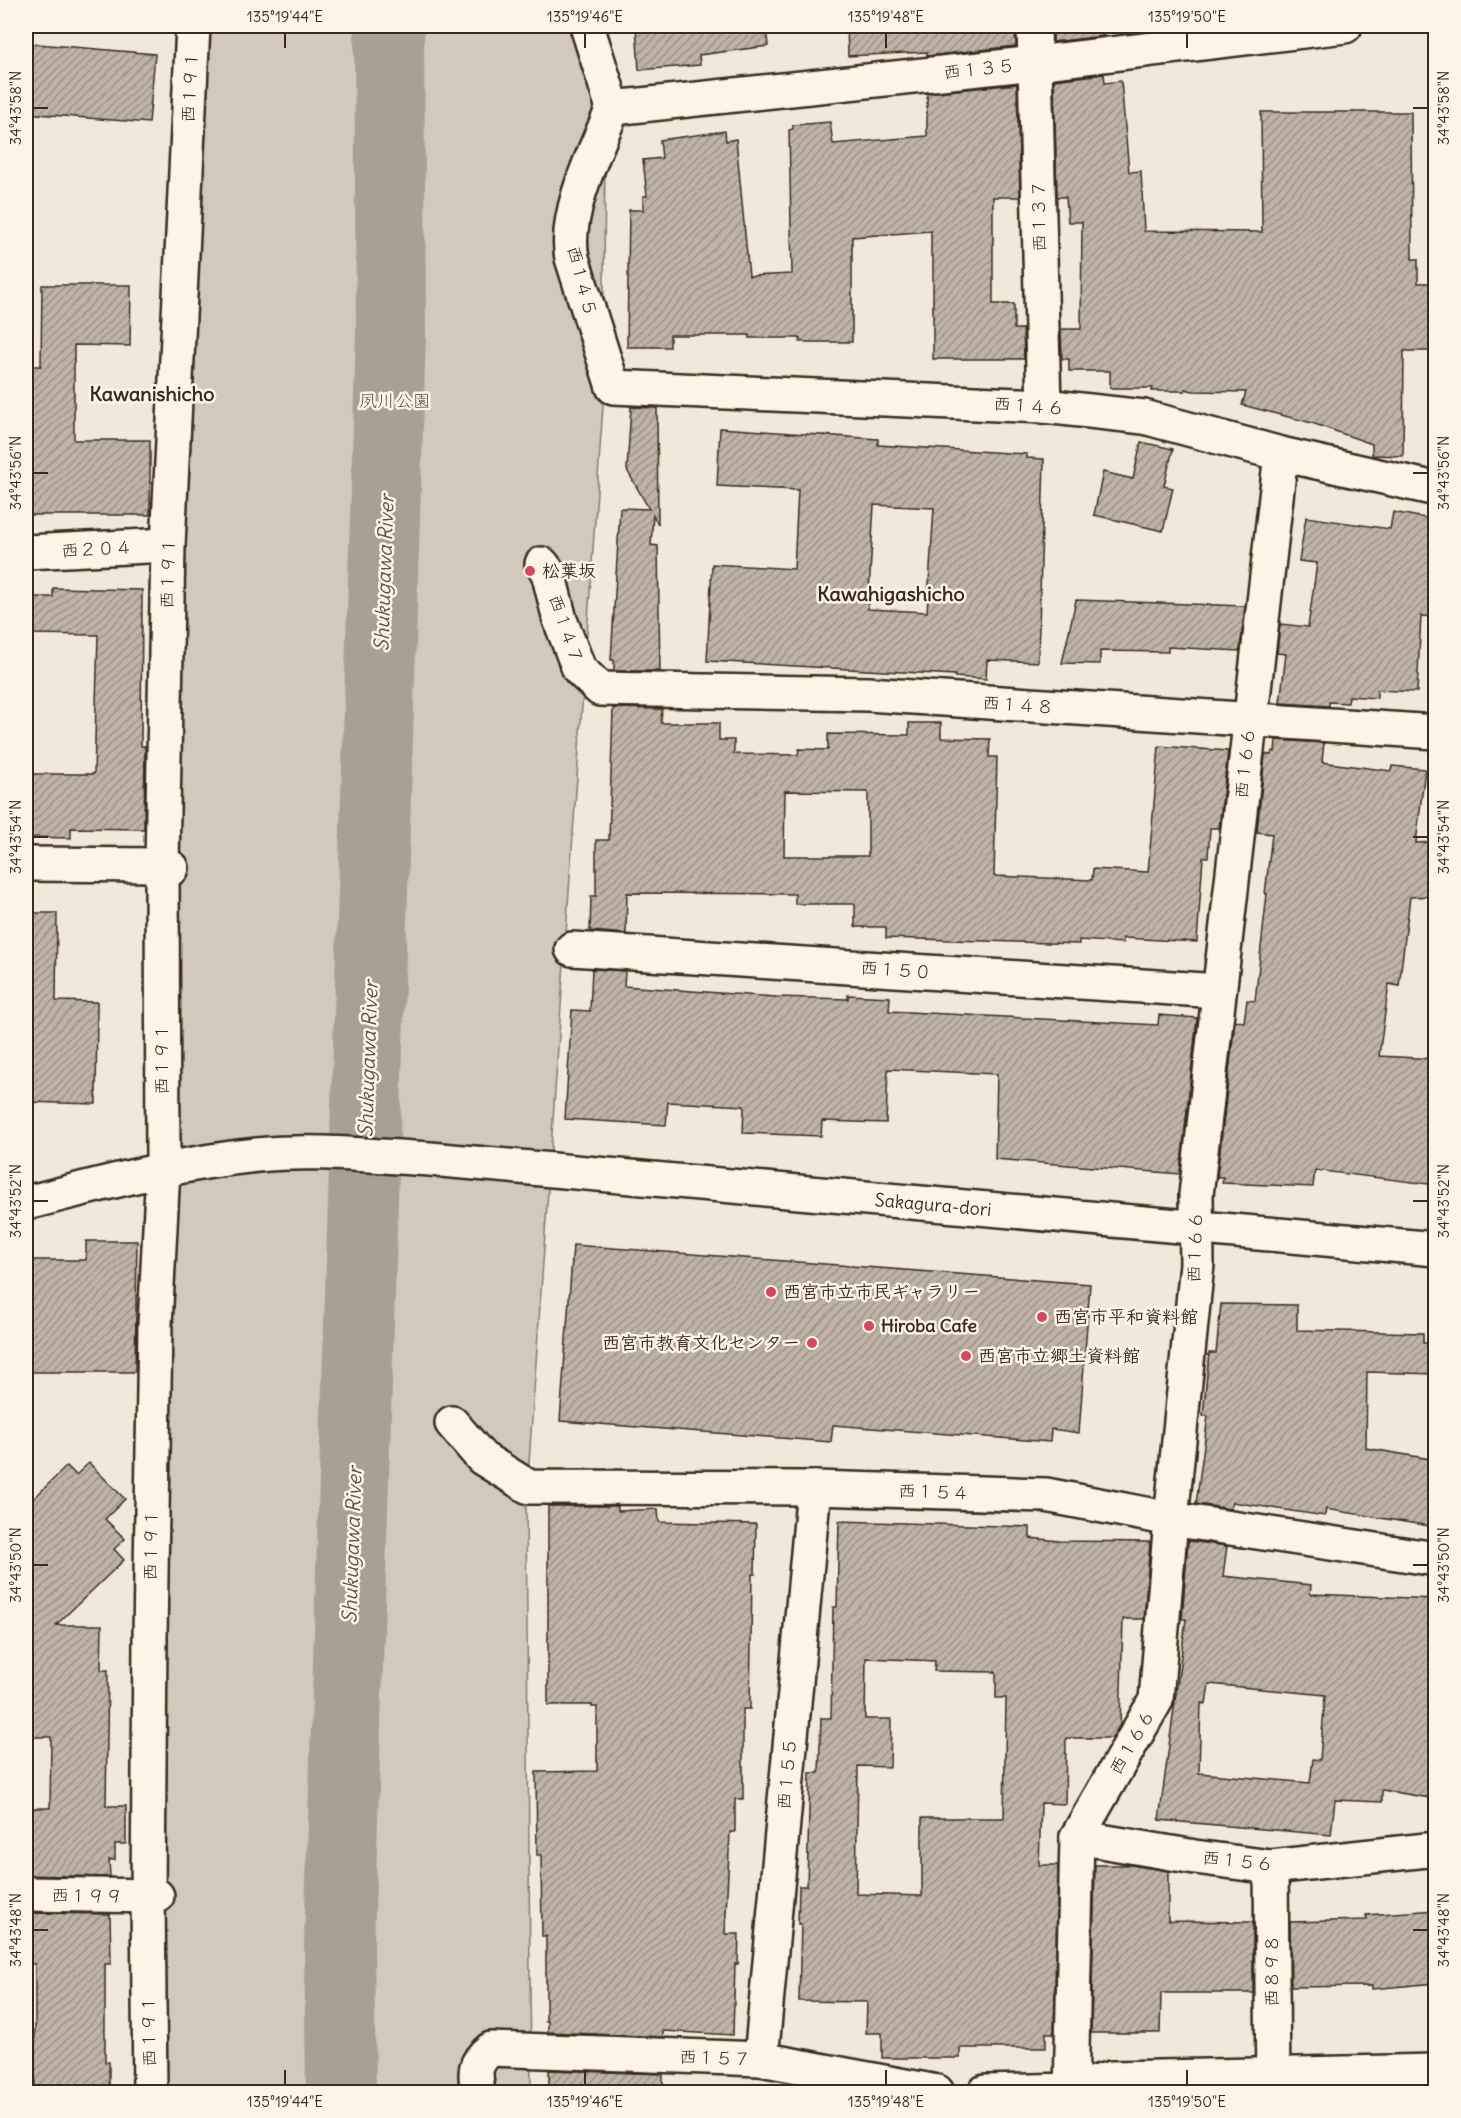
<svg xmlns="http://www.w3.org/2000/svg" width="1461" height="2118" viewBox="0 0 1461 2118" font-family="Delius,'Klee One',sans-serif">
  <defs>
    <pattern id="building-hatch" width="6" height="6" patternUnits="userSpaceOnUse" patternTransform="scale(1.5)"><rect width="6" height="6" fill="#beb3a4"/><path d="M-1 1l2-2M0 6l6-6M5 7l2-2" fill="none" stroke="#9c9285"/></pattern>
  </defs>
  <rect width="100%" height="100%" fill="#f0e9d9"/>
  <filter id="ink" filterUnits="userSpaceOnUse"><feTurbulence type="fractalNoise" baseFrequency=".0167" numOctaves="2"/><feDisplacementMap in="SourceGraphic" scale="12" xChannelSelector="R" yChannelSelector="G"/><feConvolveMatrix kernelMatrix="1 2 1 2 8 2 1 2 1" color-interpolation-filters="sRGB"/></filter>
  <g filter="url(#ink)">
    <!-- green -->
    <polygon fill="#d2c9ba" stroke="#867a6c" stroke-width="1.5" points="201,26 606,26 603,406 526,1505 531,2092 163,2092 160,1951 186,449"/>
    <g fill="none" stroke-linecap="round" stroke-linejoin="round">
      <!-- river -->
      <polyline stroke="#aaa091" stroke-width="70" points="341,2092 339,1943 391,333 389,26"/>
    </g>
    <!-- building -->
    <g fill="url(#building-hatch)" stroke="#3b2a1e" stroke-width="1.5" fill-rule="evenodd">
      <polygon points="636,26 766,26 768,46 699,55 700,65 639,70"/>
      <polygon points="847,26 1015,26 1016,46 927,56 927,52 848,56"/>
      <polygon points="1053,26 1103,26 1103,36 1053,42"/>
      <polygon points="26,43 155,54 149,123 26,113"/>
      <polygon points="1104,74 1105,83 1121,81 1129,172 1141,171 1144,231 1262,232 1261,112 1411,112 1412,259 1418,259 1418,283 1436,283 1436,351 1404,351 1403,456 1372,455 1372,444 1312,423 1242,405 1246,392 1193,391 1185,389 1185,391 1152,391 1153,388 1110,388 1110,371 1069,371 1069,359 1062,359 1061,329 1081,329 1082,222 1068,222 1066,197 1057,197 1054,80"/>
      <polygon points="1017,84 1020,197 993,197 993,304 1014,304 1014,329 1023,329 1024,359 933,359 933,256 931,256 931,231 852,237 852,342 800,342 800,338 749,338 749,335 670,335 670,347 627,347 629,210 643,210 643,196 647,196 643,160 662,158 660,140 725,131 726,141 736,139 749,276 792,274 789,130 793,129 793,125 830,122 833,144 927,136 927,93"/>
      <polygon points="42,285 131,285 130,346 74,345 74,440 150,440 150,515 26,515 26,366 41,366"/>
      <polygon points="631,407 657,408 658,525 653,515 651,545 658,546 660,671 614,671 614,660 611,660 620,508 649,509 627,470"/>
      <path d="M720,428l158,11v6l149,9v4l17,1 -6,203 -51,-2 -1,19 -31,-2v-2l-248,-14 5,-97 82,5 4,-79 -81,-4zM874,505l60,3 -7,104 -59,-3z"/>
      <polygon points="1141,442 1173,449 1164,486 1173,488 1163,531 1094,515 1103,472 1133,479"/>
      <polygon points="1393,512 1436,520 1436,617 1421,616 1417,692 1377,690 1377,698 1349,696 1348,703 1329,702 1329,706 1280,703 1286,654 1277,653 1280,624 1308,627 1317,563 1299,561 1306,517 1390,529"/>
      <polygon points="53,588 142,590 141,746 145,746 144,829 71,828 71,838 26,837 26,774 94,774 98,635 26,634 26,597 53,597"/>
      <polygon points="1076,600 1245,606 1240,651 1168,647 1168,652 1100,651 1100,664 1062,663"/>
      <path d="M613,708l49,1 -1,14h58v17h15v14l64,1 1,-6 29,1v-16l81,1v-12h32v15l49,1 -1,18h8l-3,119 98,4 1,-11 55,3 11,-126 69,5 -9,77h-9l-2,29h-5l-6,85 -74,-4v5l-44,-3v4l-193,-6v-11h-31v-23h-60v-10l-168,-1 -1,41 -36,-3 1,-35h5v-56h13zM785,791l83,1v64h-84z"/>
      <polygon points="1276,740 1324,743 1322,762 1391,771 1392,766 1425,769 1416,843 1436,842 1436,896 1410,897 1399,986 1389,984 1379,1056 1436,1059 1436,1185 1315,1170 1313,1187 1222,1183 1223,1177 1217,1177 1235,1021 1244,1022 1247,1000 1255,1001 1267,894 1265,894 1272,834 1257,832 1265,754 1271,755 1272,751 1275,752"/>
      <polygon points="26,913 57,913 56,1001 97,1002 96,1104 26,1102"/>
      <polygon points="592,969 625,971 624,986 776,997 848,999 848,995 890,997 889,1011 1158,1025 1159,1015 1197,1018 1180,1174 995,1159 997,1074 888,1069 886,1123 822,1121 821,1136 743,1133 744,1106 668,1102 666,1125 565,1119 572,1010 590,1011"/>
      <polygon points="86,1241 137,1241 135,1372 26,1372 26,1260 86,1260"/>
      <polygon points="573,1245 1090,1284 1079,1433 1051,1429 1050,1442 833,1425 831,1442 560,1421"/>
      <polygon points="1221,1304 1297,1305 1297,1330 1423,1333 1423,1343 1436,1343 1436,1374 1367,1372 1366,1448 1436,1460 1436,1527 1326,1509 1325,1516 1232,1502 1231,1509 1196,1504 1208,1416 1203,1416 1209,1353 1216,1353"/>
      <polygon points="89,1463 125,1499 105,1519 125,1539 114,1549 124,1560 56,1625 102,1625 101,1670 108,1670 106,1806 126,1806 126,1844 115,1844 115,1860 109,1860 110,1877 26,1875 26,1808 50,1808 51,1737 26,1737 26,1506 67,1466 76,1475"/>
      <polygon points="548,1506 618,1506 618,1511 658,1509 659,1522 756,1524 755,1574 752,1574 750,1709 743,1709 743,1799 735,1799 735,1832 730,1832 725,1934 739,1934 738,1964 735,1964 733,2035 663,2031 663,2037 548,2032 548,2021 546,2021 546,1936 542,1936 541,1855 537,1855 536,1772 597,1771 597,1707 592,1707 592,1705 548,1705"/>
      <path d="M839,1521l191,6v11l30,3 90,1 -6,77h-21l-3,106 -8,13h-46l-1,66 -24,-1 -2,62h19l-4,168h-8v15h-86v10h-78v-25h-16l1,-31 -68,-1 2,-77h-3l1,-38h8l3,-113h9l2,-55h10l2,-111h4zM866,1658l69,3 -1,10 62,1v26h10l-2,120h-82v78l-66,-2 2,-128 32,1 1,-48h-26z"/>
      <path d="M1190,1541l37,5 -4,30 88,9 -1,9 126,5v200l-54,-9v12l-47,-2 -4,35 -172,-15 27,-201h-4l6,-77zM1209,1684l116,11 -5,65 -7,-1 -3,24 -111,-10 2,-70 5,1z"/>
      <polygon points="1095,1865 1131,1865 1168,1871 1168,1921 1253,1922 1253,1993 1161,1993 1160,2033 1091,2033"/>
      <polygon points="1436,1910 1436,1983 1372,1989 1372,1986 1291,1987 1290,1922 1367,1920 1366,1915"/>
      <polygon points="26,1913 110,1914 111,1964 105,1964 105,2062 109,2062 109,2092 35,2092 35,1964 26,1964"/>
      <polygon points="549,2070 663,2074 663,2092 549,2092"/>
    </g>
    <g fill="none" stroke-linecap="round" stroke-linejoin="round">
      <defs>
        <g id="minor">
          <polyline points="587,26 613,108"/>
          <polyline points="1034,26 1044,406"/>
          <path d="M613,108c-17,41 -50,106 -41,150l41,129 431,19 100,11 137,37 155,35"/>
          <polyline points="613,108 1036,63 1345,26"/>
          <polyline points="26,552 168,545"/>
          <polyline points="542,564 548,572 560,620 579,669 600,689 868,694 1436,732"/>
          <polyline points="26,864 162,865 172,868"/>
          <polyline points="572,949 1219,991"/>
          <path d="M26,1203c76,-19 152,-40 231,-48 57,-6 116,1 173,4l1006,90"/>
          <polyline points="452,1423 482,1458 529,1487 814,1488 1046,1495 1171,1519 1436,1559"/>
          <polyline points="1077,1837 1195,1857 1271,1867 1436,1849"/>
          <polyline points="1271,1867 1273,2092"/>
          <polyline points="26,1894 157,1896"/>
          <polyline points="761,2059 814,1488"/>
          <polyline points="150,2092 148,1897 150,1637 155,1325 163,1169 162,865 168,545 193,26"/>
          <path d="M478,2092c-3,-20 -5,-29 13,-43l270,10 176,33"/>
          <polyline points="985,2092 1071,2090 1111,2078 1436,2071"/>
          <polyline points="1071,2092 1077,1837 1156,1700 1171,1519 1197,1264 1196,1195 1281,454"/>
        </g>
      </defs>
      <!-- minor casing -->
      <use href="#minor" stroke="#3b2a1e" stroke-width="38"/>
      <!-- minor -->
      <use href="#minor" stroke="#fcf5e5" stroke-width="33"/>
    </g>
  </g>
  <!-- ticks -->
  <path fill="none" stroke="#3b2a1e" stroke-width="2" d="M285,33v15M585,33v15M886,33v15M1187,33v15M33,108h15M1413,108h15M33,473h15M1413,473h15M33,837h15M1413,837h15M33,1201h15M1413,1201h15M33,1565h15M1413,1565h15M33,1930h15M1413,1930h15M285,2070v15M585,2070v15M886,2070v15M1187,2070v15"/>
  <!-- markers -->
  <g fill="#d1495b" stroke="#fcf5e5" stroke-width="2">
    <circle cx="530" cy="571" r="6"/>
    <circle cx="771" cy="1292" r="6"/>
    <circle cx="1042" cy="1317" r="6"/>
    <circle cx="869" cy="1326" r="6"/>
    <circle cx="812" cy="1343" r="6"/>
    <circle cx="966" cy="1356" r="6"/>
  </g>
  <g text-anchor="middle" stroke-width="5" stroke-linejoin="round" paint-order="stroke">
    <!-- street labels -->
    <g font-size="18" fill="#3b2a1e" stroke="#fcf5e5">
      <text transform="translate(979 69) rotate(-6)" y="6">西１３５</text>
      <text transform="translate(190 87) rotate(-87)" y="6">西１９１</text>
      <text transform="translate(1039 216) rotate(-91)" y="6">西１３７</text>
      <text transform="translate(582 281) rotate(75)" y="6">西１４５</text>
      <text transform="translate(1029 406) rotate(4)" y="6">西１４６</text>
      <text transform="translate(97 549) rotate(-3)" y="6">西２０４</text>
      <text transform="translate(168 573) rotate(-88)" y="6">西１９１</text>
      <text transform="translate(566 629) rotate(71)" y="6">西１４７</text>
      <text transform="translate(1018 705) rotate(4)" y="6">西１４８</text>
      <text transform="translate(1245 763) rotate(-84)" y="6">西１６６</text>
      <text transform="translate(896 970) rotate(4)" y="6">西１５０</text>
      <text transform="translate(162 1059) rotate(-90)" y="6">西１９１</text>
      <text transform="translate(933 1205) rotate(5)" y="6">Sakagura-dori</text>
      <text transform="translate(1195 1247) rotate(-88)" y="6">西１６６</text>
      <text transform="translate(934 1492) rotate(2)" y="6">西１５４</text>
      <text transform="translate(151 1545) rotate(-89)" y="6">西１９１</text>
      <text transform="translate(1132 1742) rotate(-60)" y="6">西１６６</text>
      <text transform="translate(787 1774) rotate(-85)" y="6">西１５５</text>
      <text transform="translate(1238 1861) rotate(6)" y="6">西１５６</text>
      <text transform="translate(87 1896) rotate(1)" y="6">西１９９</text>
      <text transform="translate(1272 1971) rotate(-90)" y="6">西８９８</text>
      <text transform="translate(149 2031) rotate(-91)" y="6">西１９１</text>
      <text transform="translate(715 2058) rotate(2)" y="6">西１５７</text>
    </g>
    <!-- park labels -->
    <g font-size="18" fill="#615245" stroke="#fcf5e5">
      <text x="395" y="407">夙川公園</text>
    </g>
    <!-- poi labels -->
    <g font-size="18" font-weight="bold" fill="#3b2a1e" stroke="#fcf5e5" text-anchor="start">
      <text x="542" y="577">松葉坂</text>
      <text x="783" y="1298">西宮市立市民ギャラリー</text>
      <text x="1054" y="1323">西宮市平和資料館</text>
      <text x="881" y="1332">Hiroba Cafe</text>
      <text x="800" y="1349" text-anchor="end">西宮市教育文化センター</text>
      <text x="978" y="1362">西宮市立郷土資料館</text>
    </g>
    <!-- neighbourhood labels -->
    <g font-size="20" font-weight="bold" fill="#3b2a1e" stroke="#fcf5e5">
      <text x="152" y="401">Kawanishicho</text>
      <text x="891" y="601">Kawahigashicho</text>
    </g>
    <!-- water labels -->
    <g font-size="20" font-style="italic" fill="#625346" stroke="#fcf5e5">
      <text transform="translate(384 573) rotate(-88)" y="7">Shukugawa River</text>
      <text transform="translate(368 1059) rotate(-88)" y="7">Shukugawa River</text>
      <text transform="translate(352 1545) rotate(-88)" y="7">Shukugawa River</text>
    </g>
  </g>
  <!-- margin -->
  <rect width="1461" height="2118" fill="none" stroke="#fcf5e5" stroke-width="66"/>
  <rect x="33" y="33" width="1395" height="2052" fill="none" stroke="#3b2a1e" stroke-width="2"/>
  <g font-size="15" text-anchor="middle" fill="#3b2a1e">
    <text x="285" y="22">135°19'44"E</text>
    <text x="585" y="22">135°19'46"E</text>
    <text x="886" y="22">135°19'48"E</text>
    <text x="1187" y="22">135°19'50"E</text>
    <text transform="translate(16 108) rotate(-90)" y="5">34°43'58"N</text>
    <text transform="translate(1444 108) rotate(-90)" y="5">34°43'58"N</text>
    <text transform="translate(16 473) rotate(-90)" y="5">34°43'56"N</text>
    <text transform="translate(1444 473) rotate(-90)" y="5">34°43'56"N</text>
    <text transform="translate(16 837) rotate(-90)" y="5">34°43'54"N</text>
    <text transform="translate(1444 837) rotate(-90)" y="5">34°43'54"N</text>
    <text transform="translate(16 1201) rotate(-90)" y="5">34°43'52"N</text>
    <text transform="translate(1444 1201) rotate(-90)" y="5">34°43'52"N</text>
    <text transform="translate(16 1565) rotate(-90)" y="5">34°43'50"N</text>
    <text transform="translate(1444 1565) rotate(-90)" y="5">34°43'50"N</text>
    <text transform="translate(16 1930) rotate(-90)" y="5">34°43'48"N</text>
    <text transform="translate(1444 1930) rotate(-90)" y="5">34°43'48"N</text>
    <text x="285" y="2107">135°19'44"E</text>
    <text x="585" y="2107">135°19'46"E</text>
    <text x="886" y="2107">135°19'48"E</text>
    <text x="1187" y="2107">135°19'50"E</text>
  </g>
</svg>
